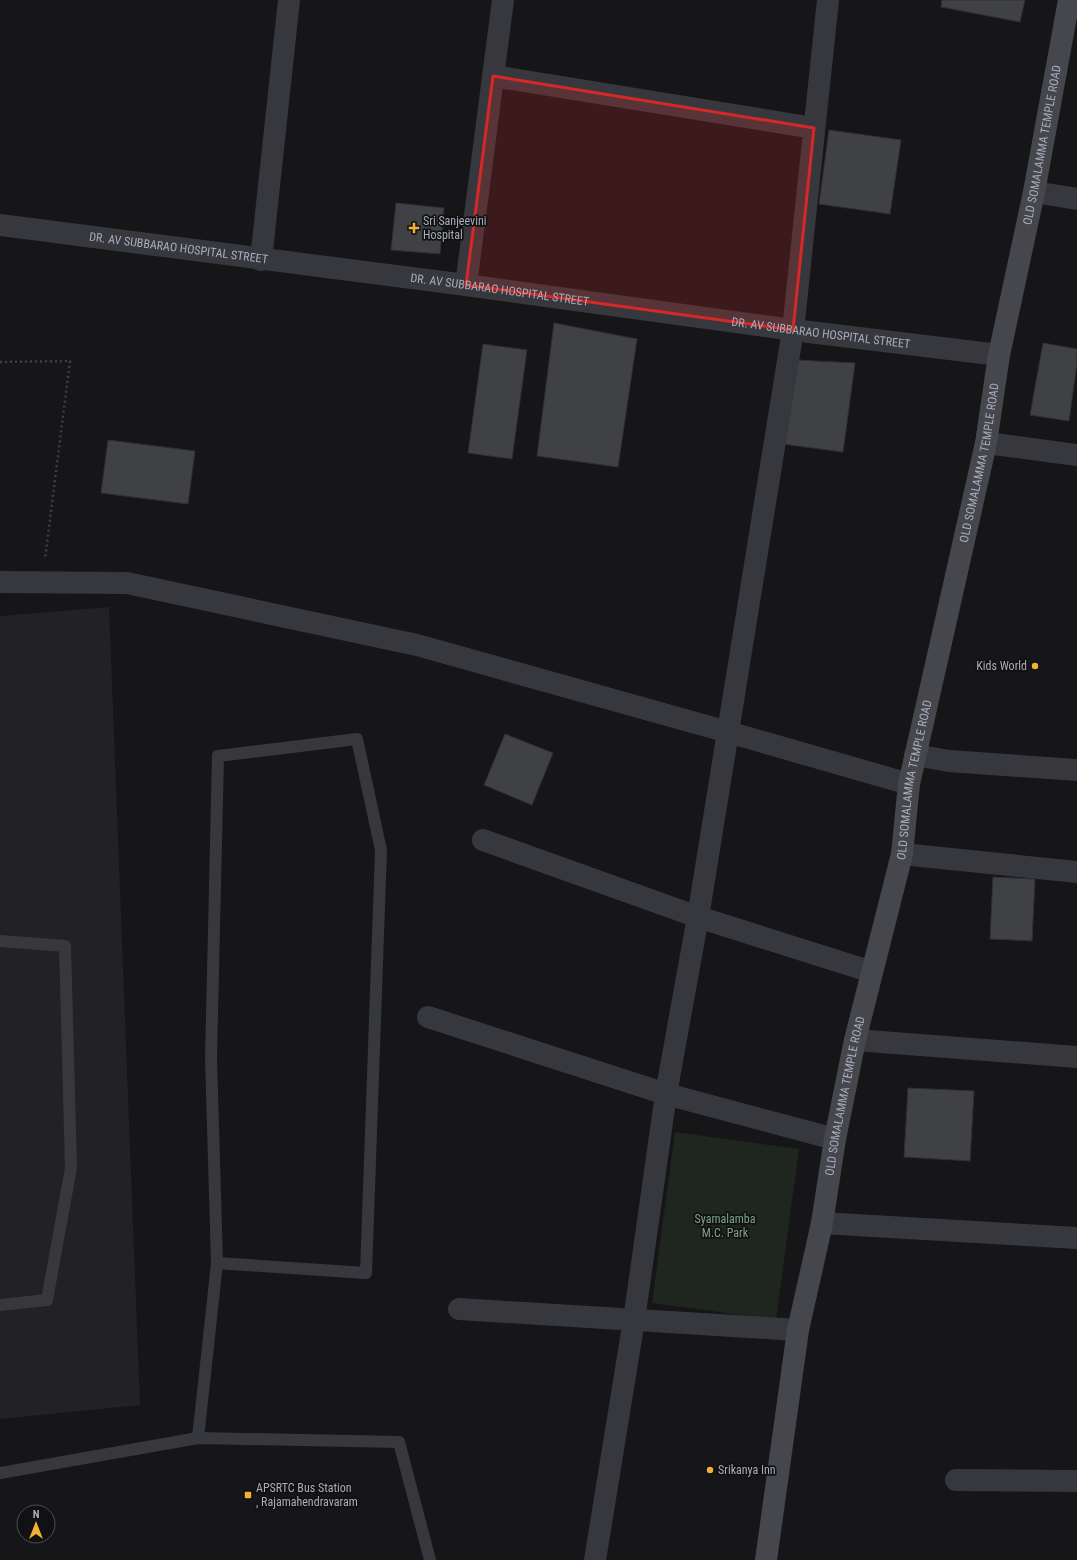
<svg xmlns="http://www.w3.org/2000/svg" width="1077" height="1560" viewBox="0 0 1077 1560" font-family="'Roboto Condensed',sans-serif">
  <rect width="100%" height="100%" fill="#161618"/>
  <!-- built -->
  <polygon fill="#222225" points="109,607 140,1405 0,1419 0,616"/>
  <!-- green -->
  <polygon fill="#1e261f" points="675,1132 799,1149 776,1320 652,1303"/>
  <!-- building -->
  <g fill="#404145" stroke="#303034">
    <polygon points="942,0 1025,0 1020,22 941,7"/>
    <polygon points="829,130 901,140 890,214 819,204"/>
    <polygon points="396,203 444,208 440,254 391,250"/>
    <polygon points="554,323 637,339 618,467 537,456"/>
    <polygon points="1043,343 1077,349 1077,363 1069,421 1030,415"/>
    <polygon points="483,344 527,350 512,459 468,453"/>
    <polygon points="796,360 855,363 843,452 783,444"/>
    <polygon points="108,440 195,451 188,504 101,493"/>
    <polygon points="505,734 553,753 532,805 484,785"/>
    <polygon points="993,877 1035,879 1032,941 990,939"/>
    <polygon points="908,1088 974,1091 970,1161 904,1157"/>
  </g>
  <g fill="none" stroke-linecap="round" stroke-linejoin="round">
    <!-- path -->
    <polyline stroke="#3d3f44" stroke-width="2.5" stroke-dasharray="2 3" stroke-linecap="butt" points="0,362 70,361 45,559"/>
    <!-- lane -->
    <g stroke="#37383d" stroke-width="12">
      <polyline points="0,941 65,946 71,1168 47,1300 0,1305"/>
      <polyline points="198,1438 217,1263 211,1058 218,756 357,739 381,850 366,1273 217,1263"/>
      <polyline points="0,1473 198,1438 399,1442 430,1560"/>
    </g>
    <!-- street -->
    <g stroke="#37383d" stroke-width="22">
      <polyline points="493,76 814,128"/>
      <polyline points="1034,192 1077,199"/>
      <path id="s1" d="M0,225l466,60 327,45 206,25"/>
      <polyline points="261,260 289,0"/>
      <polyline points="466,285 503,0"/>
      <polyline points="986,443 1077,455"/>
      <polyline points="0,582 127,583 417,645 728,732 909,784"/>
      <polyline points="915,755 949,761 1077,770"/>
      <polyline points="483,840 698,917 872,972"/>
      <polyline points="902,854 1077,872"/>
      <polyline points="428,1017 666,1094 835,1139"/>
      <polyline points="855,1040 1077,1057"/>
      <polyline points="822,1223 1077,1238"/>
      <polyline points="459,1309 798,1330"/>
      <polyline points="956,1480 1077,1481"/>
      <polyline points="595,1560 634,1320 666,1094 698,917 793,330 828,0"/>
    </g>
    <!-- secondary -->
    <path stroke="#45474d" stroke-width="22" id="s2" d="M766,1560l32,-230 24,-107 13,-84 20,-99 47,-186 7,-70 77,-341 13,-88 35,-163 35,-192"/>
  </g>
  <!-- marked area -->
  <path fill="#d62828" fill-opacity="0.2" stroke="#d62828" stroke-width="3" stroke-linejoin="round" d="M493,76l321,52 -21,202 -327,-45z"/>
  <!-- markers -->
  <g fill="#f2b134" stroke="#111113" stroke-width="1.5">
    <path d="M412 222h4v4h4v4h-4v4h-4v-4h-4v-4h4z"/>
    <circle cx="1035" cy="666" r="4"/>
    <circle cx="710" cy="1470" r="4"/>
    <rect x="244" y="1491" width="8" height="8" rx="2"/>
  </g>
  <g text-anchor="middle" stroke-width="3.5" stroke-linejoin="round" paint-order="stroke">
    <!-- street labels -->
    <g font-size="12" fill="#a8adb8" stroke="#111113">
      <text dy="4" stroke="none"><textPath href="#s2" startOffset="1443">OLD SOMALAMMA TEMPLE ROAD</textPath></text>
      <text dy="4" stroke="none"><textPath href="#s1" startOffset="180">DR. AV SUBBARAO HOSPITAL STREET</textPath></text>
      <text dy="4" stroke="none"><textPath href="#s1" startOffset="504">DR. AV SUBBARAO HOSPITAL STREET</textPath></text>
      <text dy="4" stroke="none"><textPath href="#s1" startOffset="828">DR. AV SUBBARAO HOSPITAL STREET</textPath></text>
      <text dy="4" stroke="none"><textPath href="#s2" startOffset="1119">OLD SOMALAMMA TEMPLE ROAD</textPath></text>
      <text dy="4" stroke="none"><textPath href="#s2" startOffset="795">OLD SOMALAMMA TEMPLE ROAD</textPath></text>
      <text dy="4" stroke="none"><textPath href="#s2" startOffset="471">OLD SOMALAMMA TEMPLE ROAD</textPath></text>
    </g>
    <!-- poi labels -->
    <g font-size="12" fill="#a8adb8" stroke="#111113" text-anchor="start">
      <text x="423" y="225">Sri Sanjeevini<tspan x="423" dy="14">Hospital</tspan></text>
      <text x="1027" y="670" text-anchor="end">Kids World</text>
      <text x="718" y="1474">Srikanya Inn</text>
      <text x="256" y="1492">APSRTC Bus Station<tspan x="256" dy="14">, Rajamahendravaram</tspan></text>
    </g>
    <!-- park labels -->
    <g font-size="12" fill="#7fa381" stroke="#111113">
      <text x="725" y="1223">Syamalamba<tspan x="725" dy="14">M.C. Park</tspan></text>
    </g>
  </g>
  <!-- north arrow -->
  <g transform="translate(36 1524)"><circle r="19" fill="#111113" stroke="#4d4f55"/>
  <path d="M0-3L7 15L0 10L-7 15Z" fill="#f2b134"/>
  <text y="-6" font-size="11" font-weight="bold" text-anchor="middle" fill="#a8adb8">N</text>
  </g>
</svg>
